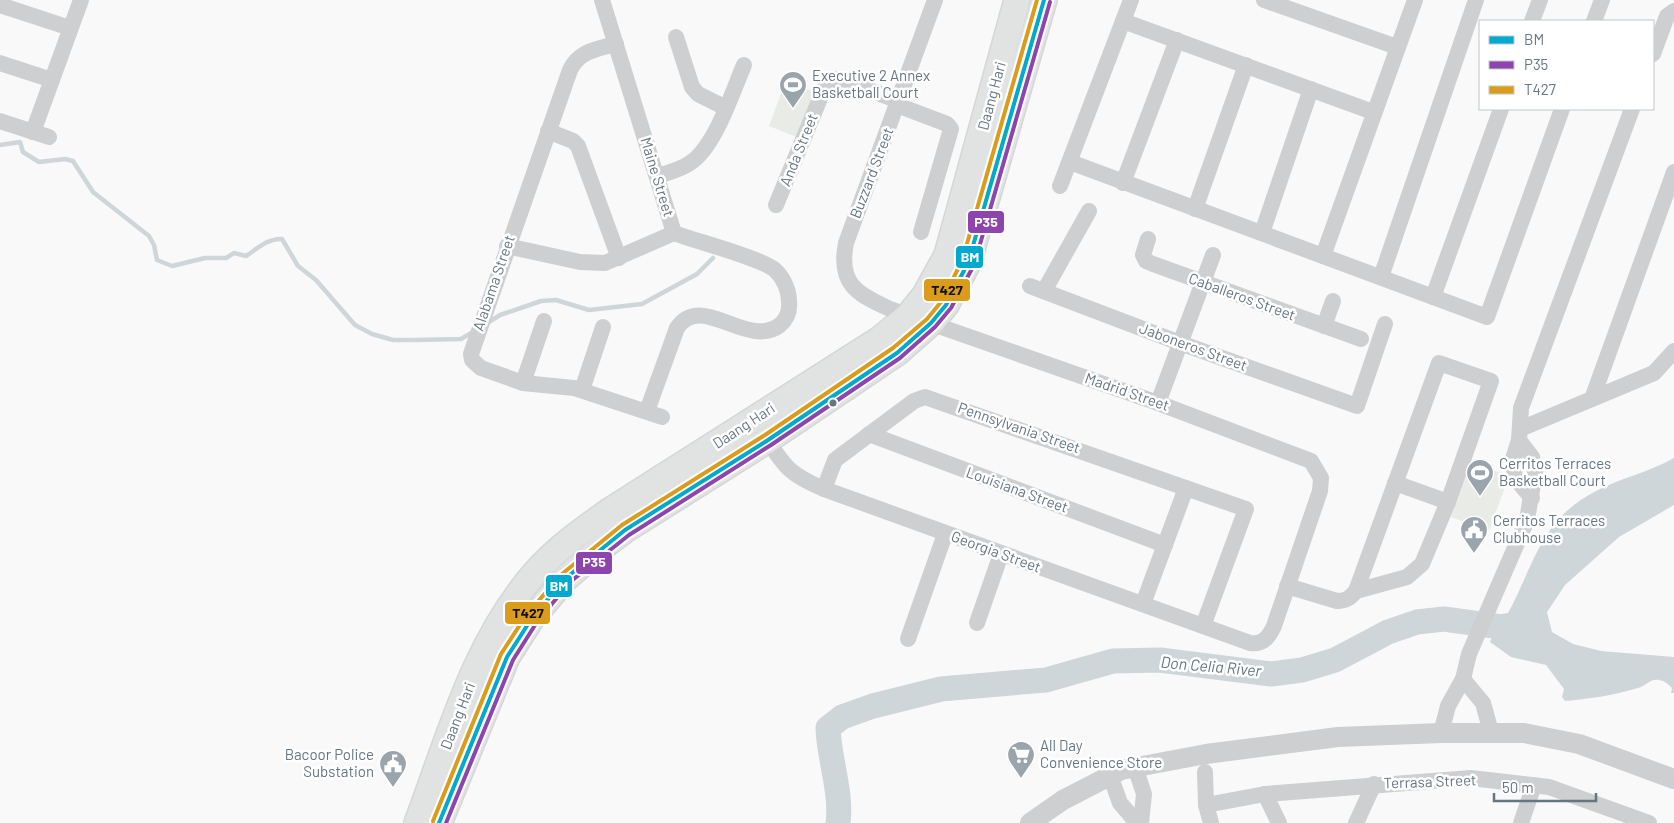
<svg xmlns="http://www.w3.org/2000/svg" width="1674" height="823" viewBox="0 0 1674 823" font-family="Barlow,sans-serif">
  <rect width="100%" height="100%" fill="#f9f9f9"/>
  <!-- green -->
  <g fill="#e8ebe6">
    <polygon points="786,80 817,93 799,138 769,126"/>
    <polygon points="1471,462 1509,476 1489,531 1451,517"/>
  </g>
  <!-- water -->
  <path fill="#ced6d9" d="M1674,458v47l-55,32 -54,48 -18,27 5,20 21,12 28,7 73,6v36h-3l1,-5c-4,-4 -7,-7 -13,-8 -9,-2 -13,6 -21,8 -24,7 -48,11 -73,13l-3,-4 2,-8 -18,-24 -35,-8 -21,-15 11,-28 7,-1c27,-50 33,-94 88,-122 25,-13 53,-19 78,-33z"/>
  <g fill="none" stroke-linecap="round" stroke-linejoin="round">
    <!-- stream -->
    <g stroke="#ced6d9" stroke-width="4.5">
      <path d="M0,145l20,-3 3,10 16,10 26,-3 8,2 20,31 56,44 5,9 3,15 15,6 33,-8h21l8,-5 12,3c11,-7 22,-18 36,-17l16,27 18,14 39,45 17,9 21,6h21l47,-1 12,-7"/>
      <polyline points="486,324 500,315 541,301 556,300 589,310 642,304 697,274 713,258"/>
    </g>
    <!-- river -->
    <path stroke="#ced6d9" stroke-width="25" d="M838,823c4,-31 -9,-64 -10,-95l14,-11 31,-11 68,-17 105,-9 67,-19 47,-1 111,14 31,-4 33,-10 53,-28 29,-10 27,-3 79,11 6,4"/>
    <defs>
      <g id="primary">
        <path d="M417,823c32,-85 57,-180 118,-250 22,-25 49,-44 76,-63l269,-171 28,-23 17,-21 22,-40 70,-255"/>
        <polyline points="439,823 507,657 532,618 566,578 601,548 625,530 768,440 897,353 931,323 946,305 968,263 1044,0"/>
      </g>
    </defs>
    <!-- primary casing -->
    <use href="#primary" stroke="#d5d6d7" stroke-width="28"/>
    <!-- minor -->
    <g stroke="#cecfd0" stroke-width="16">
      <polyline points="602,0 674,233"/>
      <polyline points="1264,0 1397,47"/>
      <polyline points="0,5 70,28"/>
      <polyline points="1123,21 1373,112"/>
      <polyline points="1532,21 1540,0"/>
      <polyline points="1594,21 1602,0"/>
      <polyline points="676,37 692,87 698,94 726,108"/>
      <path d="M616,44c-19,5 -37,7 -46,26l-99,284 1,6 9,8 42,15 51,5 88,29"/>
      <polyline points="1653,54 1667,16 1674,11"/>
      <polyline points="0,63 52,80"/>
      <polyline points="897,105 947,124 951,129 921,232"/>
      <polyline points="0,121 49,137"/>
      <polyline points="548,131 573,141 578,146 619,258"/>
      <polyline points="33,132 81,0"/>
      <polyline points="1070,162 1487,317 1562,109"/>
      <path d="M658,176c11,-4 22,-6 32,-13 25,-16 42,-70 54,-98"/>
      <polyline points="1123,183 1177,40"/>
      <polyline points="1060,186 1131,0"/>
      <polyline points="776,205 826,84 835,79 840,79 899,101"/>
      <polyline points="1195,209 1246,65"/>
      <polyline points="1262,233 1311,89"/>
      <polyline points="1148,239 1143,255 1146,261 1153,264 1361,339"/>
      <polyline points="507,246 580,262 605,263 674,233"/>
      <polyline points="1323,256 1415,0"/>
      <polyline points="1381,277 1476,0"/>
      <polyline points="1030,286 1180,343 1357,406 1385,324"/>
      <polyline points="1044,291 1089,211"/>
      <polyline points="1433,297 1501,109"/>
      <polyline points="1324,326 1333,301"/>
      <polyline points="523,383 544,321"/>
      <polyline points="582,390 603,327"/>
      <polyline points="1592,399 1674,172"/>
      <polyline points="1158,403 1213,255"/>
      <path d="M647,411l30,-83c25,-37 70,22 103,-3 7,-6 10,-15 9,-24 0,-11 -6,-24 -14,-31 -14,-12 -80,-29 -101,-37"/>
      <polyline points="1520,429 1654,373 1674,351"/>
      <path d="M762,432c22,33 24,41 62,57l426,154c13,2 19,-6 24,-17l46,-135 1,-13 -10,-17 -153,-58 -268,-94c-34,-15 -52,-26 -44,-66l89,-243"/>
      <polyline points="869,434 1165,545"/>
      <polyline points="1395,483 1448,502"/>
      <polyline points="824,489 835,460 914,401 925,397 1246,509 1203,626"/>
      <polyline points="1532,498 1515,478 1513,459 1519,440 1521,408 1632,109"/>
      <path d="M1287,586l50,15c9,0 13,-3 19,-10l83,-228 52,18 -43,121 -26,62 -15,13 -51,14"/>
      <polyline points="1143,604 1186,488"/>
      <polyline points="977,623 1001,554"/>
      <polyline points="908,639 945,534"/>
      <polyline points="1463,679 1483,703 1491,732"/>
      <polyline points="1441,733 1448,706 1463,679 1469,654 1527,520 1535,472 1532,457 1519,440"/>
      <polyline points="1135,767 1144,794 1141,823"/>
      <polyline points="1205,772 1206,805 1211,823"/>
      <polyline points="1110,775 1120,803 1137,823"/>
      <polyline points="1265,794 1279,823"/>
      <polyline points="1206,805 1265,794 1471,778 1549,787 1649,823"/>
      <polyline points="1356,823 1374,784"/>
      <polyline points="1521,823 1534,785"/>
    </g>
    <!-- tertiary -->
    <polyline stroke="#cecfd0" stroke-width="20" points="1030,823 1063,800 1121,770 1206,754 1338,737 1441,733 1524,733 1579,744 1674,779"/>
    <!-- primary -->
    <use href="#primary" stroke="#e1e2e2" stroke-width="25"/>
    <defs>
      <polyline id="bus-1" points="439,823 507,657 532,618 566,578 625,530 768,440 897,353 931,323 946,305 968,263 1044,0"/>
      <polyline id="bus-2" points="446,823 513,660 537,622 570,582 629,535 771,445 900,358 935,327 951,308 974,265 1050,2"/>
      <polyline id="bus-3" points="433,821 501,654 527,614 562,574 622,525 765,435 893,348 927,319 941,302 962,261 1037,0"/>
    </defs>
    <!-- bus-1 casing -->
    <use href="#bus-1" stroke="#fff" stroke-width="8"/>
    <!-- bus-2 casing -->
    <use href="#bus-2" stroke="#fff" stroke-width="8"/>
    <!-- bus-3 casing -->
    <use href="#bus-3" stroke="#fff" stroke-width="8"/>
    <!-- bus-1 -->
    <use href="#bus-1" stroke="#00a9ce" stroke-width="4"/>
    <!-- bus-2 -->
    <use href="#bus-2" stroke="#8e44ad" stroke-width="4"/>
    <!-- bus-3 -->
    <use href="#bus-3" stroke="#da9c1a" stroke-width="4"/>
  </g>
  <!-- icons -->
  <defs>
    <symbol id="stadium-pin" viewBox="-11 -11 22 30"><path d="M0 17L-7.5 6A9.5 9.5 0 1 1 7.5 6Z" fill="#99a4ac" stroke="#fff"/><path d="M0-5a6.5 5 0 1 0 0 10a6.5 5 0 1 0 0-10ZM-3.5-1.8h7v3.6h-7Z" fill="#fff"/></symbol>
    <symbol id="civic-pin" viewBox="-11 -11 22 30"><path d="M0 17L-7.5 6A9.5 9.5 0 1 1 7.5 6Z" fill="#99a4ac" stroke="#fff"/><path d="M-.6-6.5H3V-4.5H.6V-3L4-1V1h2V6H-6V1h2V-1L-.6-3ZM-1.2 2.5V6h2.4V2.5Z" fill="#fff"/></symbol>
    <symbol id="supermarket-pin" viewBox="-11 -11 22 30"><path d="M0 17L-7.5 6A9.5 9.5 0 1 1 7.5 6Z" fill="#99a4ac" stroke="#fff"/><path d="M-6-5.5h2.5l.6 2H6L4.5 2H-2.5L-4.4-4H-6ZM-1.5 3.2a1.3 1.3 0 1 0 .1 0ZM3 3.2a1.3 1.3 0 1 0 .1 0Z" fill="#fff"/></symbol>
  </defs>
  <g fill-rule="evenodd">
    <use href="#stadium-pin" x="777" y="69" width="32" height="43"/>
    <use href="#stadium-pin" x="1464" y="457" width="32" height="43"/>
    <use href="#civic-pin" x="1458" y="514" width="32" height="43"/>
    <use href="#supermarket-pin" x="1005" y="739" width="32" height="43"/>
    <use href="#civic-pin" x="377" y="748" width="32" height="43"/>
  </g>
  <!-- markers -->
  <circle fill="#657683" stroke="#fff" stroke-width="2" cx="833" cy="403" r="4.5"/>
  <g text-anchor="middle" stroke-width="5" stroke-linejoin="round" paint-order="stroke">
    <!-- poi labels -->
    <g font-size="15" fill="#657683" stroke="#fff" text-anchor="start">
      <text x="812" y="81">Executive 2 Annex<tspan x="812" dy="17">Basketball Court</tspan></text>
      <text x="1499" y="469">Cerritos Terraces<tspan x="1499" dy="17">Basketball Court</tspan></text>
      <text x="1493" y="526">Cerritos Terraces<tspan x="1493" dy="17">Clubhouse</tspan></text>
      <text x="1040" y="751">All Day<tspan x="1040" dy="17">Convenience Store</tspan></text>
      <text x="374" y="760" text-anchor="end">Bacoor Police<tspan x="374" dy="17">Substation</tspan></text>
    </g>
    <!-- street labels -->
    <g font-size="15" fill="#657683" stroke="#fff">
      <text transform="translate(992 96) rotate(-75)" y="5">Daang Hari</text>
      <text transform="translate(799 150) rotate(-68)" y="5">Anda Street</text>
      <text transform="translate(872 173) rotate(-69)" y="5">Buzzard Street</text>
      <text transform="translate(657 177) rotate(73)" y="5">Maine Street</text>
      <text transform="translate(494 283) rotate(-71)" y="5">Alabama Street</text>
      <text transform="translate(1242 297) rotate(20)" y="5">Caballeros Street</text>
      <text transform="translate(1193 347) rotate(20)" y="5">Jaboneros Street</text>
      <text transform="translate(1127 392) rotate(19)" y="5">Madrid Street</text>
      <text transform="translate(744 426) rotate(-33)" y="5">Daang Hari</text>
      <text transform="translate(1019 428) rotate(19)" y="5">Pennsylvania Street</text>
      <text transform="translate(1017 490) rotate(20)" y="5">Louisiana Street</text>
      <text transform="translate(996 552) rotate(20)" y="5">Georgia Street</text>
      <text transform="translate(458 716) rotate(-69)" y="5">Daang Hari</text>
      <text transform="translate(1430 782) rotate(-2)" y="5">Terrasa Street</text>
    </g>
    <!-- water labels -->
    <g font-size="16" font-style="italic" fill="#60757c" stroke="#fff">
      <text transform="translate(1211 666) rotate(5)" y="6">Don Celia River</text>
    </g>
  </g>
  <g stroke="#fff" stroke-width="2">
    <rect x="967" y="210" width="38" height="24" rx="5" fill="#8e44ad"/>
    <rect x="955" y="245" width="29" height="24" rx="5" fill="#00a9ce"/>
    <rect x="923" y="278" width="48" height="24" rx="5" fill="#da9c1a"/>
    <rect x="575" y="551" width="38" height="24" rx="5" fill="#8e44ad"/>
    <rect x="545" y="574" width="28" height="24" rx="5" fill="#00a9ce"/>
    <rect x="504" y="601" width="47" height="24" rx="5" fill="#da9c1a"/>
  </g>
  <g font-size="14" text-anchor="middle" font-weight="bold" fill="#fff">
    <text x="986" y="227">P35</text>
    <text x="970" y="262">BM</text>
    <text x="594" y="567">P35</text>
    <text x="559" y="591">BM</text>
  </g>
  <g font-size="14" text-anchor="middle" font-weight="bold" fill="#111">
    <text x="947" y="295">T427</text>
    <text x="528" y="618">T427</text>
  </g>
  <!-- legend -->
  <rect x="1479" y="20" width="175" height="90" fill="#ffffff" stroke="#c1c8cd"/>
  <rect x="1489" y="36" width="25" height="8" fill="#00a9ce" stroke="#c1c8cd"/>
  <text x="1524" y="45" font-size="15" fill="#657683">BM</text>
  <rect x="1489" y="61" width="25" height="8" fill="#8e44ad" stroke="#c1c8cd"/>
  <text x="1524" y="70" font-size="15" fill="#657683">P35</text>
  <rect x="1489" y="86" width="25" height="8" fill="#da9c1a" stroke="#c1c8cd"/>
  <text x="1524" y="95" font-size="15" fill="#657683">T427</text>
  <!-- scale -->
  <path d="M1494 793v8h102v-8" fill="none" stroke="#657683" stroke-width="2.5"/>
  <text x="1502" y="793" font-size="15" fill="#657683" stroke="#ffffff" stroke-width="4" paint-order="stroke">50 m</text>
</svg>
